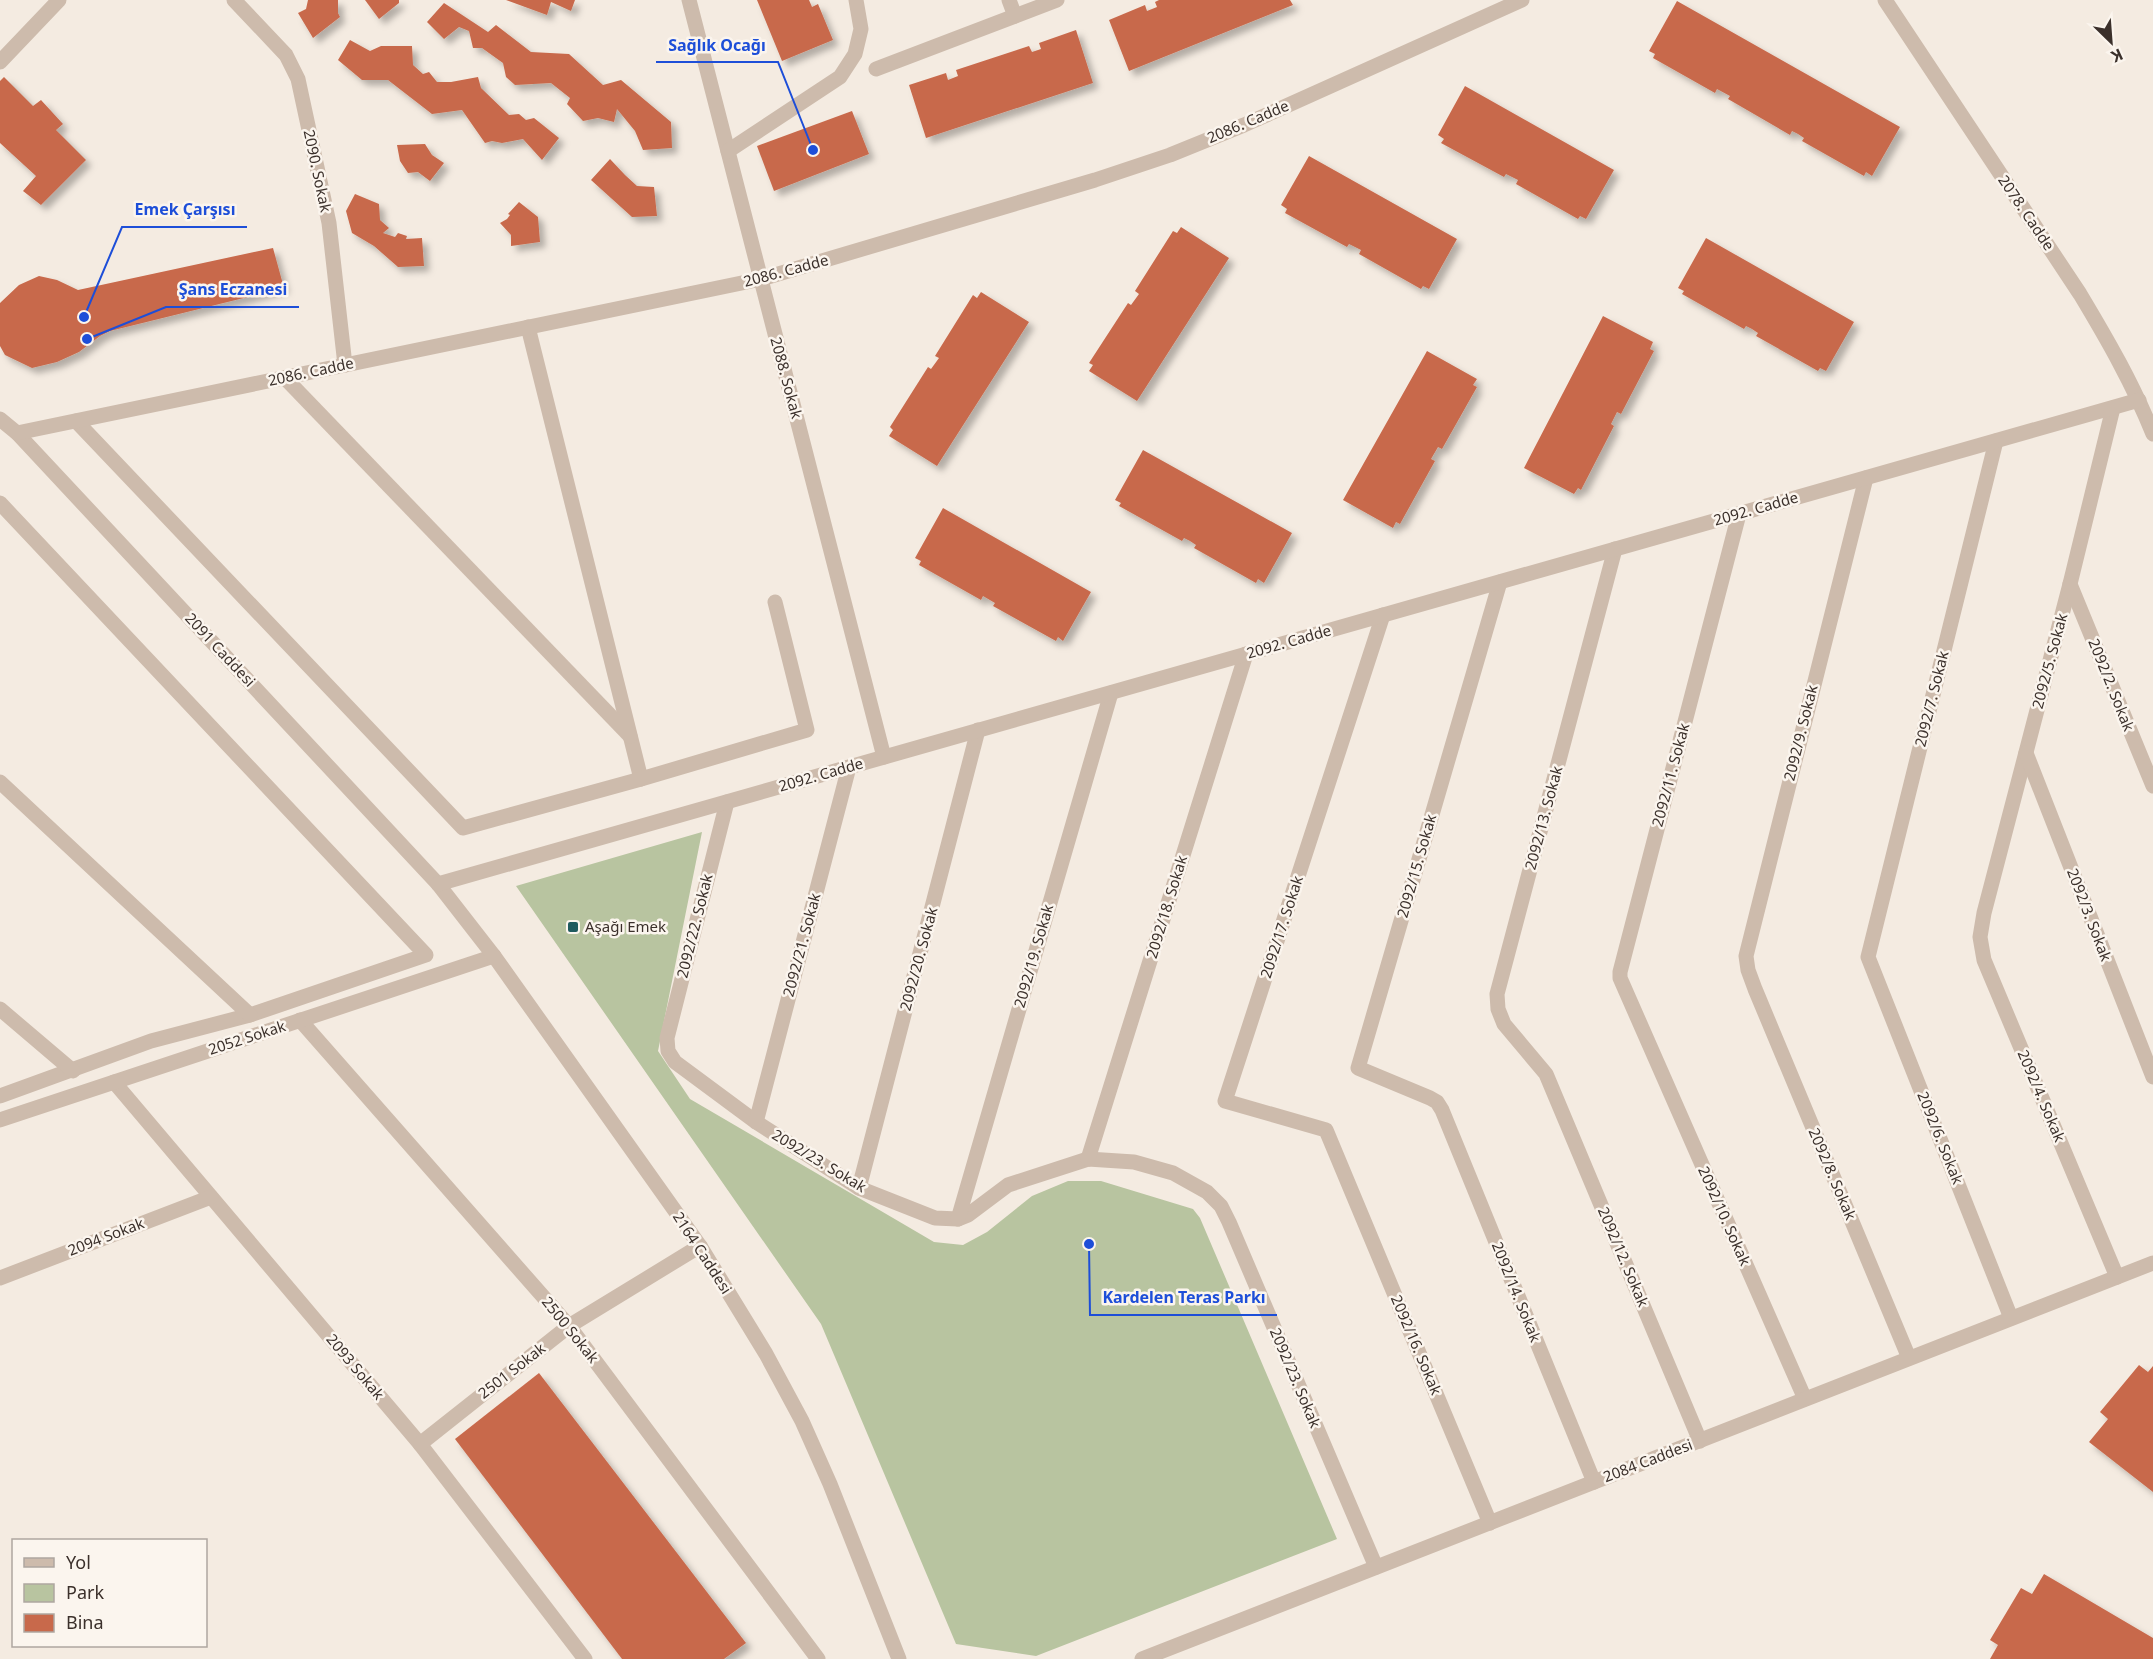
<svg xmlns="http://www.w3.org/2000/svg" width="2153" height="1659" viewBox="0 0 2153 1659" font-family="'Noto Sans',sans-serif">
  <defs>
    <filter id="shadow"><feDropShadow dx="5.5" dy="5.5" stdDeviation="3" flood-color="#0004"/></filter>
  </defs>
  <rect width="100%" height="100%" fill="#f4ebe1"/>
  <!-- green -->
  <polygon fill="#b8c4a0" points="702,832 658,1051 690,1099 934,1242 963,1245 987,1232 1032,1196 1068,1181 1101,1181 1193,1209 1200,1218 1337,1539 1036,1656 956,1644 821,1324 516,886"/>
  <!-- building -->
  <g fill="#c8694b" filter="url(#shadow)">
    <polygon points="308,0 338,0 338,13 340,17 313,38 298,13 306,9"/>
    <polygon points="365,0 399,0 399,3 379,19"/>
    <polygon points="506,0 575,0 571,11 551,2 547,15"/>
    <polygon points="757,0 809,0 812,7 818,4 833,40 782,61"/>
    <polygon points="1159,0 1290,0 1293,5 1129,71 1109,20 1145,5 1147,11 1157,7 1155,2"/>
    <polygon points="1677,1 1900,127 1872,176 1866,172 1864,176 1802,141 1804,138 1798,134 1792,131 1790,135 1728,99 1730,96 1717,89 1715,93 1653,58 1655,54 1649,51"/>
    <polygon points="444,3 488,32 496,25 531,52 569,54 603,85 621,80 671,122 672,148 643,150 635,131 617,109 614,122 598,118 583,121 567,104 570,98 551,83 515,85 506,77 503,63 482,48 473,48 469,31 459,27 444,39 427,22"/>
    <polygon points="1076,30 1093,83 926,138 909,85 946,73 948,80 958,76 956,70 1029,46 1032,52 1041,49 1039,43"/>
    <polygon points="350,40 370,51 381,46 412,46 413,65 423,74 429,72 437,82 451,82 478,77 481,88 509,115 519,114 526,120 534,118 559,138 542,160 523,139 502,143 492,141 485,143 462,110 432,114 388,80 362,80 338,60"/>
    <polygon points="4,77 33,106 41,100 63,124 56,130 86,160 41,205 23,191 36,176 0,143 0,81"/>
    <polygon points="1465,86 1614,170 1586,219 1580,216 1578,219 1516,184 1518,180 1506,174 1504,177 1441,143 1444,139 1438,135"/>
    <polygon points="852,111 869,154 774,191 757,146"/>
    <polygon points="425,144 432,155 444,163 430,181 418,172 408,173 400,161 397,145"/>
    <polygon points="1309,156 1457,239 1429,289 1423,286 1421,289 1359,254 1361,250 1349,244 1347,247 1285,213 1287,209 1281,205"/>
    <polygon points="610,159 625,175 637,186 654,187 657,216 632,217 591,180"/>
    <polygon points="355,194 379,204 380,220 389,228 383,233 395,237 398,233 407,236 406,239 422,238 424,266 398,267 374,246 352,233 346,211"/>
    <polygon points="519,202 538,217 540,242 511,246 511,235 500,223 507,219 510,215 508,214"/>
    <polygon points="1181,227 1229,258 1137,401 1089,371 1093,365 1089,363 1128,303 1131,305 1139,294 1135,291 1173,231 1177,233"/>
    <polygon points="1706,238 1854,322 1826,371 1820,368 1818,371 1756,336 1758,333 1752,329 1746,326 1744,329 1682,294 1684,291 1678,288"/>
    <polygon points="273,248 284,288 110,331 100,336 79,352 57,362 32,368 5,355 0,346 0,303 19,285 39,276 57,280 78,290"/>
    <polygon points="981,292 1029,322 937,466 889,436 893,430 890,427 928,367 931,369 939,358 935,356 973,295 977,298"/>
    <polygon points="1603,316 1653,342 1650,349 1654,351 1621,414 1617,412 1611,424 1614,426 1581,490 1578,488 1574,494 1524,468"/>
    <polygon points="1427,351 1477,379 1473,385 1477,387 1442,449 1438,447 1431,459 1435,461 1400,524 1396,522 1393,528 1343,500"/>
    <polygon points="1143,450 1292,533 1264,583 1258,579 1256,583 1194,548 1196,545 1190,541 1184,538 1182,541 1119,506 1121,503 1115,500"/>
    <polygon points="943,508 1091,592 1063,641 1058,637 1056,641 993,606 995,603 983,596 981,600 919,565 921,561 915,558"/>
    <polygon points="2139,1365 2148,1372 2153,1366 2153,1492 2089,1442 2108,1419 2100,1412"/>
    <polygon points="539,1373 746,1643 724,1659 622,1659 455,1439"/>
    <polygon points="2044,1574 2153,1638 2153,1659 1990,1659 1998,1645 1990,1640 2021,1588 2032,1594"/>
  </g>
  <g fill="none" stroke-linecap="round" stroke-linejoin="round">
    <!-- minor -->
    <g stroke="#cdbbac" stroke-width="15">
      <polyline points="234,0 286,55 298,79 329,223 345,365"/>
      <polyline points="689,0 884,757"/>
      <polyline points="1009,0 1015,16"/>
      <polyline points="0,62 59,0"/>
      <polyline points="876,69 1057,0"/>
      <polyline points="728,151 840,77 855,54 861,29 856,0"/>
      <polyline points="528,327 641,779"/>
      <polyline points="285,378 630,736"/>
      <polyline points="2113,408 2070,584 1984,913 1980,937 1984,960 2117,1277"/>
      <polyline points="76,421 463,828 641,779 807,730 775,602"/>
      <polyline points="1996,441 1868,957 2011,1318"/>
      <polyline points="1866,478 1746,956 1748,970 1755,989 1909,1358"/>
      <polyline points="0,503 426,955 250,1015 151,1041 0,1096"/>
      <polyline points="1739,514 1620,972 1620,978 1805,1399"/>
      <polyline points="1615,549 1497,994 1498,1009 1504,1024 1546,1074 1700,1441"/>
      <polyline points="1500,582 1358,1068 1430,1098 1437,1102 1442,1110 1594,1482"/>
      <polyline points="2070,584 2153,786"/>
      <polyline points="1383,615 1225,1101 1326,1130 1490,1523"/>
      <polyline points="2026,753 2153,1077"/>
      <polyline points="0,782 250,1015"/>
      <polyline points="727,802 667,1038 668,1051 675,1062 756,1122 859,1188 935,1218 958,1219 968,1215 1008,1185 1088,1159 1134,1162 1173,1173 1207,1192 1221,1206 1229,1222 1376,1567"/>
      <polyline points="0,1009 73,1071"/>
      <polyline points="300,1020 569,1326 818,1659"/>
      <polyline points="114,1082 420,1444 585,1659"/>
      <polyline points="0,1120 494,956"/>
      <polyline points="756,1122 849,767"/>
      <polyline points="1088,1159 1246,654"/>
      <polyline points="859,1188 978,730"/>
      <polyline points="958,1219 1111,693"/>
      <polyline points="0,1278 211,1197"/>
      <polyline points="420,1444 569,1326 700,1246"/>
    </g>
    <!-- tertiary -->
    <g stroke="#cdbbac" stroke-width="15">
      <path d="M1885,0l195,294c27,45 53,90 73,140"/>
      <polyline points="0,419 17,433 438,884 494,956 700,1246 766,1354 802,1421 830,1484 899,1659"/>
      <polyline points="17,433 761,279 1095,180 1170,155 1244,125 1522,0"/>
      <polyline points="438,884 2139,400"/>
      <polyline points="1142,1659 2153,1263"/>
    </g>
  </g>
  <!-- markers -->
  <rect fill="#1f5a5e" stroke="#fbf5ee" stroke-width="2" x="567" y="921" width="12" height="12" rx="3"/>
  <g text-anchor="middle" stroke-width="5" stroke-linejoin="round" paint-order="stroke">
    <!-- street labels -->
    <g font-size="15" fill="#3b302b" stroke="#fbf5ee">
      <text transform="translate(1248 122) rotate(-23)" y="5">2086. Cadde</text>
      <text transform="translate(317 171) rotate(78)" y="5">2090. Sokak</text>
      <text transform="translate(2026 213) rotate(56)" y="5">2078. Cadde</text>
      <text transform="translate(786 271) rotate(-15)" y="5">2086. Cadde</text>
      <text transform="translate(311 372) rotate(-12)" y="5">2086. Cadde</text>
      <text transform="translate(786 378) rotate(75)" y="5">2088. Sokak</text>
      <text transform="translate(1756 509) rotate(-16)" y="5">2092. Cadde</text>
      <text transform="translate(1289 642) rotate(-16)" y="5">2092. Cadde</text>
      <text transform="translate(220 650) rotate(47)" y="5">2091 Caddesi</text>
      <text transform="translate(2050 661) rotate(-75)" y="5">2092/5. Sokak</text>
      <text transform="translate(2111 685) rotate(68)" y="5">2092/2. Sokak</text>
      <text transform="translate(1932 699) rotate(-76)" y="5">2092/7. Sokak</text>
      <text transform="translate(1801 733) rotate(-76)" y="5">2092/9. Sokak</text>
      <text transform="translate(821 775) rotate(-16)" y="5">2092. Cadde</text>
      <text transform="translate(1671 775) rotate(-75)" y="5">2092/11. Sokak</text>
      <text transform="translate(1544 818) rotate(-75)" y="5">2092/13. Sokak</text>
      <text transform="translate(1417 866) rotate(-74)" y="5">2092/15. Sokak</text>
      <text transform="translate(1167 907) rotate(-73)" y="5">2092/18. Sokak</text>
      <text transform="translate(2089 915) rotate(69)" y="5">2092/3. Sokak</text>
      <text transform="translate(695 926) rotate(-76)" y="5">2092/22. Sokak</text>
      <text transform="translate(1282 927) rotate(-72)" y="5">2092/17. Sokak</text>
      <text transform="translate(802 945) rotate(-75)" y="5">2092/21. Sokak</text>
      <text transform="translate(1034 956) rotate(-74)" y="5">2092/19. Sokak</text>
      <text transform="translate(919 959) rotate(-75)" y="5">2092/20. Sokak</text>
      <text transform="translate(247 1038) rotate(-18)" y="5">2052 Sokak</text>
      <text transform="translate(2041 1096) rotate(67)" y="5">2092/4. Sokak</text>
      <text transform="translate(1940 1138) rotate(68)" y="5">2092/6. Sokak</text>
      <text transform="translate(819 1161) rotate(31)" y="5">2092/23. Sokak</text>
      <text transform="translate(1832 1174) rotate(67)" y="5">2092/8. Sokak</text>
      <text transform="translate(1724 1216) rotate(66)" y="5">2092/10. Sokak</text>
      <text transform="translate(106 1237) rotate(-21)" y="5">2094 Sokak</text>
      <text transform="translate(702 1253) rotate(57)" y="5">2164 Caddesi</text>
      <text transform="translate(1623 1257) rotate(67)" y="5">2092/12. Sokak</text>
      <text transform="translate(1516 1292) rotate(68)" y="5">2092/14. Sokak</text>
      <text transform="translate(570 1330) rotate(51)" y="5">2500 Sokak</text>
      <text transform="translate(1416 1345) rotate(67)" y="5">2092/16. Sokak</text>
      <text transform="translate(355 1367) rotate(50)" y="5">2093 Sokak</text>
      <text transform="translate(512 1371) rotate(-38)" y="5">2501 Sokak</text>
      <text transform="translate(1295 1378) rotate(67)" y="5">2092/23. Sokak</text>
      <text transform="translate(1648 1461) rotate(-21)" y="5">2084 Caddesi</text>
    </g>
    <!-- poi labels -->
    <g font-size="15" fill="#3b302b" stroke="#fbf5ee" text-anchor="start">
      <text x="585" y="932">Aşağı Emek</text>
    </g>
  </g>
  <!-- callouts -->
  <path fill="none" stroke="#1d4ed8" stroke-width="2" d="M813 150L778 62H656M84 317L122 227H247M87 339L166 307H299M1089 1244L1090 1315H1277"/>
  <g fill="#1d4ed8" stroke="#fbf5ee" stroke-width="2">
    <circle cx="813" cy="150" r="6"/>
    <circle cx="84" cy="317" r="6"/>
    <circle cx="87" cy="339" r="6"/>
    <circle cx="1089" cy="1244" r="6"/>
  </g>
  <g font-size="16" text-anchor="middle" font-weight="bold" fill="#1d4ed8" stroke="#fbf5ee" stroke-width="5" stroke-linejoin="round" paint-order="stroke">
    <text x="717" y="51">Sağlık Ocağı</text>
    <text x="185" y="215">Emek Çarşısı</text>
    <text x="233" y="295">Şans Eczanesi</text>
    <text x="1184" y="1303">Kardelen Teras Parkı</text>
  </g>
  <!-- legend -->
  <rect x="12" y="1539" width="195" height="108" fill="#fbf5ee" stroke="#aea6a0" stroke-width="1.5"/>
  <rect x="24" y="1558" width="30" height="9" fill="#cdbbac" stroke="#aea6a0" stroke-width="1.5"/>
  <text x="66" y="1569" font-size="18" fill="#3b302b">Yol</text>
  <rect x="24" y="1584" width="30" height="18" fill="#b8c4a0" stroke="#aea6a0" stroke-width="1.5"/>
  <text x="66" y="1599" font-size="18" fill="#3b302b">Park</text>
  <rect x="24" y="1614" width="30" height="18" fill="#c8694b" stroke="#aea6a0" stroke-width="1.5"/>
  <text x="66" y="1629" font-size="18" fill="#3b302b">Bina</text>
  <!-- north arrow -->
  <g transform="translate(2111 42) rotate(155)" stroke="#fbf5ee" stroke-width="4.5" paint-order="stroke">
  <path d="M0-4.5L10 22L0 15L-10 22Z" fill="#3b302b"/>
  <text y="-9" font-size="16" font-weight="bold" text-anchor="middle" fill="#3b302b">K</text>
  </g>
</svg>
